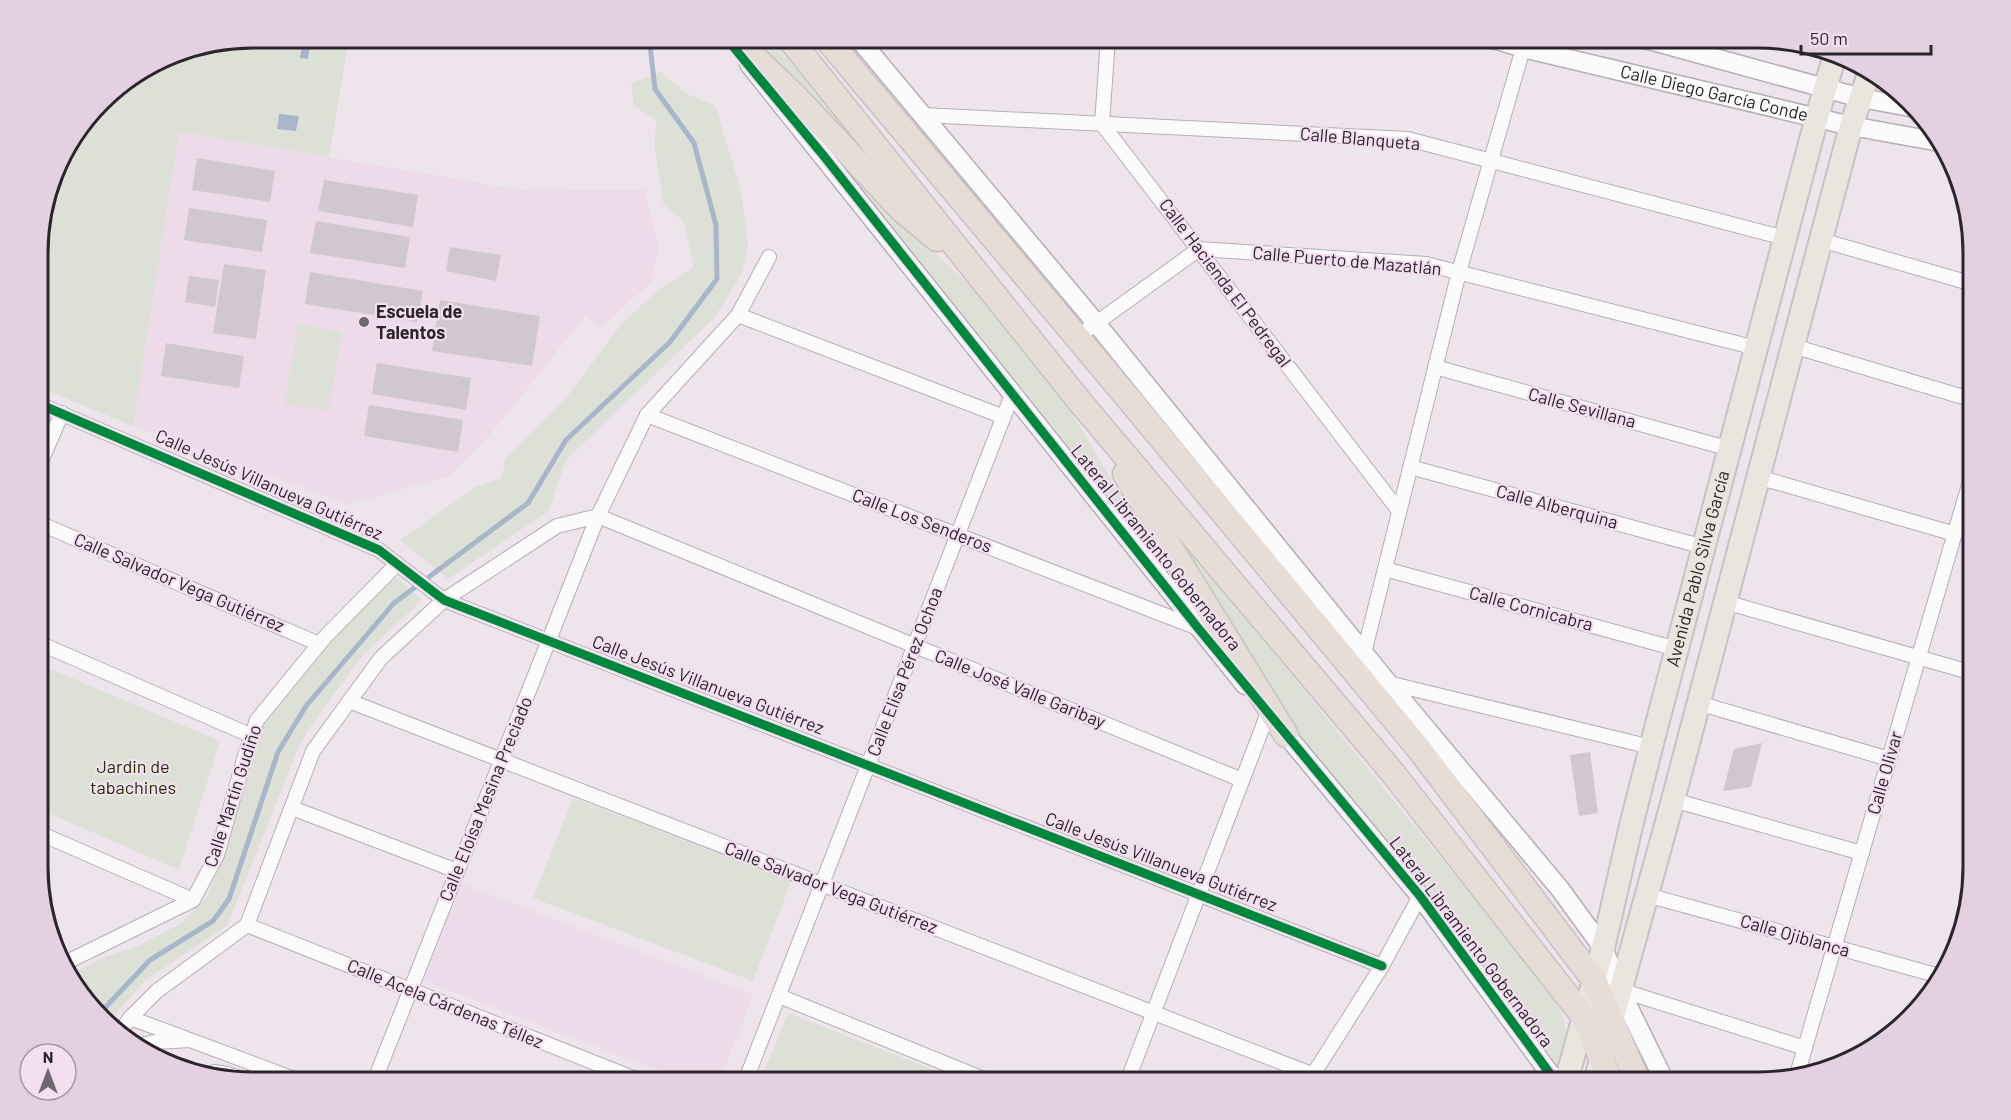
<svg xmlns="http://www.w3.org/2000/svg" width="2011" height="1120" viewBox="0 0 2011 1120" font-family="Barlow,sans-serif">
  <rect width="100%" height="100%" fill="#eee4ec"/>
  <!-- built -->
  <g fill="#eddbea">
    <polygon points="179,132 527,191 644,190 659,249 651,282 601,328 585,316 495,429 448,477 347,504 133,426"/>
    <polygon points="461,884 753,995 719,1082 689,1082 424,981"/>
  </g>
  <!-- green -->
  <g fill="#dde0d6">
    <polygon points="253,38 349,38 329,157 179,132 133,426 39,387 39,225 60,157 111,91 171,54"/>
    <polygon points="748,38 770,38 854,138 853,145"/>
    <polygon points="661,72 687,94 715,105 741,191 748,247 740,277 714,318 566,460 549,511 448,579 400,540 474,488 502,478 505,459 567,397 623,322 658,290 694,267 683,221 663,203 654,143 657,121 634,106 631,83"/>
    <polygon points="838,155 908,229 996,309 1061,394 1110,478 1169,554 1167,561 1160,561 837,160"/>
    <polygon points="298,324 342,332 328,411 284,404"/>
    <path d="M1180,547h7l363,445c18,31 20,43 12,79l-135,-183 -136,-162z"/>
    <polygon points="394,575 422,600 363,655 308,730 296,754 227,926 147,979 110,1020 74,987 70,977 75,972 107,956 139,946 181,923 207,897 224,855 263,726 330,642"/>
    <polygon points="39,664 220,741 179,870 39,809"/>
    <polygon points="573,798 791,881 753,981 533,898"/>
    <polygon points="788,1013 965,1082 760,1082"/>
  </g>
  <!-- water -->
  <g fill="#a7b7c9">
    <polygon points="288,38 311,38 308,59 300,58 302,45 288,43"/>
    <polygon points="279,114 299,116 296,131 277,129"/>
  </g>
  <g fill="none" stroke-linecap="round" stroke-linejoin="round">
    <!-- stream -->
    <polyline stroke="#a7b7c9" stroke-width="5" points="101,1012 150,960 213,921 229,899 278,752 306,706 394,603 528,503 566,440 670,342 717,279 716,225 694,143 655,89 650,45 655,38"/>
  </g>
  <!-- building -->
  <g fill="#d1c7cf">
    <polygon points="197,158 275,171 270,202 192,190"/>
    <polygon points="324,180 418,195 413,227 318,211"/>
    <polygon points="189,208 267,220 262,252 184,240"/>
    <polygon points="316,221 410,237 405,268 310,253"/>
    <polygon points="450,247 501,255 496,281 446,271"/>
    <polygon points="224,264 266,270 256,339 213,333"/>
    <polygon points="310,272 423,291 417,322 305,304"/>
    <polygon points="189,276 219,280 215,307 185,302"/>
    <polygon points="440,300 540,316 532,366 432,351"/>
    <polygon points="166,343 244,356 239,388 161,376"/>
    <polygon points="377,363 471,378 466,410 372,394"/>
    <polygon points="369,405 463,420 458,452 364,436"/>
    <polygon points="1762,743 1751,787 1723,791 1734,749"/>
    <polygon points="1590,752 1598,813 1579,816 1570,755"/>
  </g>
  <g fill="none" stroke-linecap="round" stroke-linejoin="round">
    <defs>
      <g id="minor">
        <polyline points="1108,38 1102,124 1399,511"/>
        <polyline points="923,115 1408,139 1785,238"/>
        <polyline points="1821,240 1973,284"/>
        <polyline points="738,315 1004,417"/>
        <polyline points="1077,337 1199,249 1426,264 1756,348"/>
        <polyline points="1793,346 1973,400"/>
        <polyline points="1435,367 1730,449"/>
        <polyline points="39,404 379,550 444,600 1382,966"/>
        <polyline points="647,415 1198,628"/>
        <polyline points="39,466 62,413"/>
        <polyline points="1410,467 1704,547"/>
        <polyline points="1758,477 1955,534"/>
        <polyline points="39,523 319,644"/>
        <polyline points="1385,569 1677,649"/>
        <polyline points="1725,602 1973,673"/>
        <polyline points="39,643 252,736"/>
        <polyline points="1364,653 1459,272 1526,38"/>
        <polyline points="1388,683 1651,747"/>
        <polyline points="349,701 1314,1075"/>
        <polyline points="1698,703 1889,759"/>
        <polyline points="1673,800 1862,853"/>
        <polyline points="292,808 457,871"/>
        <polyline points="39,833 193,900"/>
        <polyline points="1647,895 1943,977"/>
        <polyline points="247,925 643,1082"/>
        <polyline points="65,963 193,900 217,855 245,756 257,720 325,637 397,564"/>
        <polyline points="1620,990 1805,1048"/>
        <polyline points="779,996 991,1082"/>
        <polyline points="130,1018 185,1038"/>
        <polyline points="121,1031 130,1018 157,991 247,925 313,751 381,658 444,600 557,526 598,516 647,415 738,315 769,257"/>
        <polyline points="137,1046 155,1042 190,1040 302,1082"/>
        <polyline points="214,1072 228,1074 245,1080"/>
        <polyline points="1797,1075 1973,471"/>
        <polyline points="1309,1081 1382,966 1420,896"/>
        <polyline points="374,1082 598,516 1242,780"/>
        <polyline points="745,1082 1012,395"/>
        <polyline points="1127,1082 1268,713"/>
      </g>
      <g id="tertiary">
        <polyline points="858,38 1096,323 1388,683 1560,889 1603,948 1620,990 1665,1082"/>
        <path id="s1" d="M1490,38l33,10 328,78 89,16"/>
        <polyline points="1642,38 1861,98 1910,107"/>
        <polyline points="749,64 1245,685"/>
        <polyline points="1278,725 1420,896 1556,1082"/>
      </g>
      <g id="primary">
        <path id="s2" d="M1566,1082l37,-134 28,-122 20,-79 166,-630 17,-59"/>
        <polyline points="1595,1082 1673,800 1851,126 1870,71"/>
      </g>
      <g id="trunk">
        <polyline points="734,38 795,96 902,210 937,239"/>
        <polyline points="789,38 1081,403 1392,772 1584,1017 1611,1082"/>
        <polyline points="826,38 1128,398 1419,749 1594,980 1638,1082"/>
        <polyline points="1125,474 1286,735"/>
      </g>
    </defs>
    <!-- minor casing -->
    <use href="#minor" stroke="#b5aeb4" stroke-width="16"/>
    <!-- tertiary casing -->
    <use href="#tertiary" stroke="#b5aeb4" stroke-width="21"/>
    <!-- primary casing -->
    <use href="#primary" stroke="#c6c2c5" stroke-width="26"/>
    <!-- trunk casing -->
    <use href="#trunk" stroke="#c6c2c5" stroke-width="27"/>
    <!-- minor -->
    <use href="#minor" stroke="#fcfbfc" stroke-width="14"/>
    <!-- tertiary -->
    <use href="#tertiary" stroke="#fcfbfc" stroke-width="18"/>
    <!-- primary -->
    <use href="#primary" stroke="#ebe5e0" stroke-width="22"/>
    <!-- trunk -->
    <use href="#trunk" stroke="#e6ded6" stroke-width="24"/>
    <defs>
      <g id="cycleway">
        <polyline points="726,38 823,155 1198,628 1420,896 1556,1082"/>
        <polyline points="39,404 379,550 444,600 1382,966"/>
      </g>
    </defs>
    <!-- cycleway casing -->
    <use href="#cycleway" stroke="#f3dff0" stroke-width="13"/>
    <!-- cycleway -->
    <use href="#cycleway" stroke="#00873e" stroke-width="9"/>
  </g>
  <!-- markers -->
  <circle fill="#70686f" stroke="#f3dff0" stroke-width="2" cx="364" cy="322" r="6"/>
  <g text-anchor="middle" stroke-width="4.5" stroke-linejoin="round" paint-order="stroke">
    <!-- street labels -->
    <g font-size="18" fill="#2c252b" stroke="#f3dff0">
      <text dy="6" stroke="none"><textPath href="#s1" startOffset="231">Calle Diego García Conde</textPath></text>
      <text transform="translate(1360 139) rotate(5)" y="6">Calle Blanqueta</text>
      <text transform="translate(1347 261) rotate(5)" y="6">Calle Puerto de Mazatlán</text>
      <text transform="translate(1225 283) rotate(53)" y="6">Calle Hacienda El Pedregal</text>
      <text transform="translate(1582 408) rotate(15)" y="6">Calle Sevillana</text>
      <text transform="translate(269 485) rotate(24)" y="6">Calle Jesús Villanueva Gutiérrez</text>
      <text transform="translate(1557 507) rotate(15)" y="6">Calle Alberquina</text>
      <text transform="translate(922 521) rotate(21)" y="6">Calle Los Senderos</text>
      <text transform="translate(1156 548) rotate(51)" y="6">Lateral Libramiento Gobernadora</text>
      <text dy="6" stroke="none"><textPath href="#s2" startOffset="530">Avenida Pablo Silva García</textPath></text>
      <text transform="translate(179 583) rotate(23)" y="6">Calle Salvador Vega Gutiérrez</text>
      <text transform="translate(1531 609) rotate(15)" y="6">Calle Cornicabra</text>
      <text transform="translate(905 672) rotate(-69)" y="6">Calle Elisa Pérez Ochoa</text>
      <text transform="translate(708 685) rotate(21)" y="6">Calle Jesús Villanueva Gutiérrez</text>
      <text transform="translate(1020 689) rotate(22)" y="6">Calle José Valle Garibay</text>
      <text transform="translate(1885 773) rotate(-74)" y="6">Calle Olivar</text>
      <text transform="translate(233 796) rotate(-72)" y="6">Calle Martín Gudiño</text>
      <text transform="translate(486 799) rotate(-68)" y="6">Calle Eloísa Mesina Preciado</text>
      <text transform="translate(1161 862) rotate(21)" y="6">Calle Jesús Villanueva Gutiérrez</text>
      <text transform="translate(831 888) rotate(21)" y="6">Calle Salvador Vega Gutiérrez</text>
      <text transform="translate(1795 936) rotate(16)" y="6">Calle Ojiblanca</text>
      <text transform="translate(1471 942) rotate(53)" y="6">Lateral Libramiento Gobernadora</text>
      <text transform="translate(445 1004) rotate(22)" y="6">Calle Acela Cárdenas Téllez</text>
    </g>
    <!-- poi labels -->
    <g font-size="18" font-weight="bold" fill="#2c252b" stroke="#f3dff0" text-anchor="start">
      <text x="376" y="318">Escuela de<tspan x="376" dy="21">Talentos</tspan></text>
    </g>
    <!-- park labels -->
    <g font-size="18" fill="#1c3102" stroke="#f3dff0">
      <text x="133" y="773">Jardin de<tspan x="133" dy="21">tabachines</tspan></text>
    </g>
  </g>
  <!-- crop -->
  <path d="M0 0H2011V1120H0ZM253 48H1758A205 205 0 0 1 1963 253V867A205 205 0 0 1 1758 1072H253A205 205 0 0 1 48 867V253A205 205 0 0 1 253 48Z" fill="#e3d0e0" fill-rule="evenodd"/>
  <path fill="none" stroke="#2c252b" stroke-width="3" d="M253 48H1758A205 205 0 0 1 1963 253V867A205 205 0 0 1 1758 1072H253A205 205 0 0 1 48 867V253A205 205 0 0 1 253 48Z"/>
  <!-- north arrow -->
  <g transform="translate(48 1072)"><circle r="28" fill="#f3dff0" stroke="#a395a1" stroke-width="1.5"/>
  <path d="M0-4.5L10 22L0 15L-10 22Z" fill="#70686f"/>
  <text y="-9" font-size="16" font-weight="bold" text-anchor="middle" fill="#2c252b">N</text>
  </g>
  <!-- scale -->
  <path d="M1801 45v9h130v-9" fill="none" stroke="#2c252b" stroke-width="3"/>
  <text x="1810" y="45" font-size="18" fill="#2c252b" stroke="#f3dff0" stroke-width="4.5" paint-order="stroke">50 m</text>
</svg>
